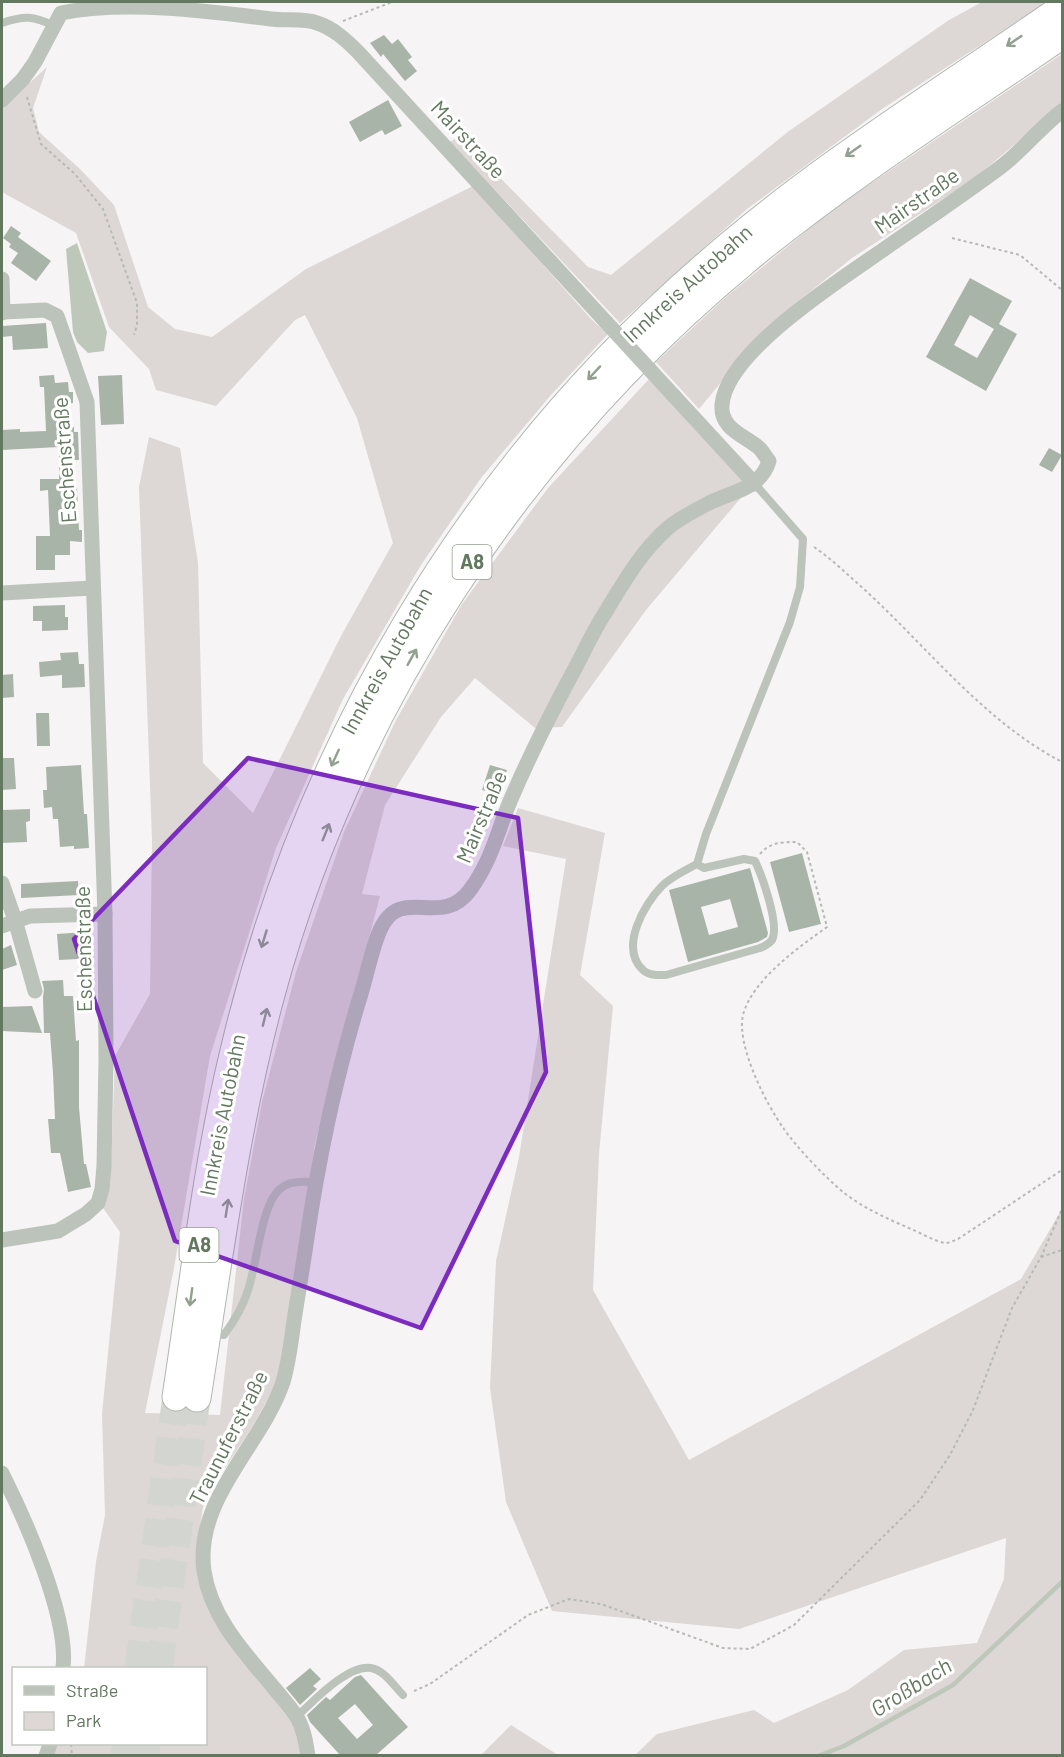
<svg xmlns="http://www.w3.org/2000/svg" width="1064" height="1757" viewBox="0 0 1064 1757" font-family="Barlow,sans-serif">
  <rect width="100%" height="100%" fill="#f7f4f6"/>
  <!-- green -->
  <g fill="#ddd7d6">
    <polygon points="982,2 1047,2 882,109 747,209 620,323 450,142 459,136 588,267 611,275 789,131 949,20"/>
    <polygon points="1062,54 1062,105 972,180 852,258 801,299 747,351 699,409 656,362 726,297 833,209"/>
    <polygon points="47,67 33,108 39,132 80,169 114,205 148,307 175,329 212,337 306,269 473,186 591,319 608,334 551,395 481,478 421,565 343,699 276,848 210,1056 174,1268 145,1413 220,1415 244,1199 262,1102 296,972 344,832 395,722 462,604 548,488 649,379 750,487 646,610 562,727 535,728 475,678 441,717 385,805 362,894 380,896 315,1143 289,1323 279,1379 255,1422 204,1501 196,1552 204,1597 315,1755 51,1755 55,1744 206,1744 206,1668 84,1668 96,1562 105,1515 102,1414 120,1232 103,1208 111,1166 115,1056 150,994 152,840 139,487 149,437 180,448 198,563 203,763 253,813 341,636 393,543 357,418 305,315 295,320 216,406 156,390 149,369 109,327 76,233 2,192 2,108"/>
    <polygon points="518,808 605,833 580,975 613,1006 599,1154 593,1290 689,1460 1021,1279 1062,1209 1062,1755 635,1755 657,1734 754,1710 774,1723 848,1690 904,1650 977,1643 1004,1579 1006,1538 739,1629 552,1611 506,1502 490,1388 496,1261 519,1157 566,859 503,846"/>
    <polygon points="511,1725 558,1755 481,1755"/>
  </g>
  <!-- water -->
  <polygon fill="#bec8ba" points="77,243 107,332 104,351 88,353 77,342 73,332 66,249"/>
  <g fill="none" stroke-linecap="round" stroke-linejoin="round">
    <!-- stream -->
    <polyline stroke="#bec8ba" stroke-width="4.5" points="818,1756 844,1746 953,1685 1062,1582"/>
  </g>
  <!-- building -->
  <g fill="#a9b4a8" fill-rule="evenodd">
    <polygon points="384,35 392,44 398,39 412,57 408,60 417,71 405,81 383,54 381,57 370,43"/>
    <polygon points="388,100 402,126 385,135 382,130 360,142 349,122"/>
    <polygon points="11,226 21,233 18,237 51,261 36,281 11,263 18,253 9,247 11,244 3,238"/>
    <path d="M970,278l42,23 -13,23 18,10 -31,57 -60,-34zM970,315l24,14 -17,29 -23,-13z"/>
    <polygon points="46,323 48,348 13,350 12,336 2,337 2,326"/>
    <polygon points="54,375 55,383 68,382 69,392 73,392 73,403 69,404 70,427 74,427 74,432 78,432 79,460 69,460 70,487 77,487 79,530 82,530 82,542 70,541 70,555 55,555 55,570 36,570 36,536 50,536 48,490 40,491 40,479 59,479 59,447 2,450 2,430 20,429 20,432 46,431 44,387 40,387 39,376"/>
    <polygon points="122,375 124,424 101,425 98,376"/>
    <polygon points="1049,448 1062,455 1052,472 1039,465"/>
    <polygon points="65,605 65,617 68,617 68,630 42,631 42,621 33,621 33,606"/>
    <polygon points="78,652 79,664 84,664 85,687 62,688 62,675 40,677 39,662 61,660 60,653"/>
    <polygon points="13,674 14,697 2,698 2,675"/>
    <polygon points="36,713 49,713 50,746 37,746"/>
    <polygon points="2,758 14,758 16,789 2,790"/>
    <polygon points="81,765 84,814 87,814 89,848 74,849 74,846 60,847 58,819 53,819 52,807 44,808 43,790 47,790 46,767"/>
    <polygon points="490,765 507,770 499,795 482,790"/>
    <polygon points="30,809 30,821 26,822 27,842 2,843 2,810"/>
    <polygon points="802,853 821,924 789,932 770,862"/>
    <path d="M750,868l18,65 -1,4 -9,5 -70,20 -19,-72zM730,899l8,28 -29,8 -8,-28z"/>
    <polygon points="78,881 79,895 21,898 21,884"/>
    <polygon points="86,932 88,952 77,953 78,959 59,960 57,934"/>
    <polygon points="11,945 17,965 2,970 2,949"/>
    <polygon points="63,980 64,996 73,996 76,1041 79,1040 79,1107 84,1164 86,1164 91,1187 68,1192 60,1153 51,1153 48,1119 55,1119 53,1073 50,1033 44,1033 43,997 44,989 42,981"/>
    <polygon points="32,1006 42,1033 2,1031 2,1007"/>
    <polygon points="310,1668 321,1679 313,1686 317,1689 300,1705 286,1688"/>
    <path d="M361,1675l47,52 -32,28h-36l-30,-33 -3,-7 19,-18 4,3 25,-23zM355,1704l18,21 -16,14 -19,-21z"/>
  </g>
  <g fill="none" stroke-linecap="round" stroke-linejoin="round">
    <!-- motorway-tunnel -->
    <g stroke="#d2d5d0" stroke-width="27" stroke-dasharray="27 14" stroke-linecap="butt">
      <polyline points="138,1668 176,1397"/>
      <polyline points="159,1668 197,1398"/>
      <polyline points="124,1756 126,1744"/>
      <polyline points="146,1756 147,1744"/>
    </g>
    <defs>
      <g id="motorway">
        <path d="M176,1397c18,-117 31,-236 59,-350 72,-302 235,-577 470,-781 110,-97 237,-175 357,-258"/>
        <path d="M197,1398c21,-133 38,-269 73,-400 77,-287 247,-548 475,-737 100,-83 211,-153 317,-226"/>
      </g>
    </defs>
    <!-- motorway casing -->
    <use href="#motorway" stroke="#b0b7af" stroke-width="29"/>
    <!-- path -->
    <g stroke="#b5bab4" stroke-width="2" stroke-dasharray="3 3" stroke-linecap="butt">
      <polyline points="343,21 392,2"/>
      <polyline points="27,97 41,144 75,174 103,209 137,303 137,325 134,335"/>
      <polyline points="952,238 1020,255 1062,290"/>
      <path d="M814,547c19,13 35,29 52,44 64,59 118,130 196,171"/>
      <path d="M760,854c10,-12 23,-12 37,-12l10,10 20,75c-28,20 -75,53 -84,88 -7,30 23,89 41,114 13,19 41,48 59,63 20,16 45,27 68,37 10,4 23,12 34,14 4,0 10,-3 13,-4l104,-69"/>
      <polyline points="1041,1257 1062,1250"/>
      <polyline points="414,1691 430,1684 528,1615 569,1599 601,1604 723,1648 750,1649 794,1625 920,1500 950,1455 973,1410 1012,1308 1041,1257 1062,1209"/>
      <polyline points="71,1744 72,1756"/>
    </g>
    <!-- service -->
    <g stroke="#bcc3bb" stroke-width="8">
      <path d="M2,23c23,-8 31,-7 53,3"/>
      <path d="M697,864l7,4 40,-9 11,2c7,15 25,64 17,79 -3,4 -7,6 -12,8l-94,27c-7,0 -17,1 -23,-5 -24,-22 1,-66 19,-84 9,-9 24,-16 35,-22l9,-30 84,-212 10,-35 3,-48 -48,-55"/>
      <path d="M212,1334l12,1c11,-15 19,-28 24,-45 9,-25 13,-86 32,-101 10,-9 23,-7 35,-7"/>
      <path d="M297,1716c16,-14 51,-52 74,-48 13,2 23,18 32,27"/>
    </g>
    <!-- minor -->
    <g stroke="#bcc3bb" stroke-width="15">
      <path d="M2,100l21,-21 12,-17 26,-49c62,-13 147,-2 210,6 15,2 33,-1 46,4 16,5 29,17 41,29l248,270"/>
      <polyline points="2,279 3,312 2,313"/>
      <polyline points="674,396 755,484"/>
      <polyline points="2,593 92,588"/>
      <polyline points="2,883 15,920 35,991"/>
      <polyline points="2,926 30,916 105,914"/>
      <polyline points="2,1240 58,1231 86,1214 98,1203 102,1189 104,1166 106,1060 105,914 87,402 57,316 45,310 3,312"/>
      <path d="M2,1473c23,46 67,144 61,195"/>
      <polyline points="46,1756 50,1744"/>
      <path d="M308,1756c-2,-13 -4,-26 -10,-37 -6,-11 -16,-21 -24,-31 -29,-35 -63,-70 -70,-117 -10,-72 58,-126 79,-189 6,-20 8,-40 11,-61 4,-27 9,-55 13,-83 12,-82 29,-162 53,-241 7,-22 11,-46 20,-67 21,-47 61,0 90,-40 22,-30 27,-58 41,-91 18,-42 39,-84 61,-125 11,-20 20,-41 33,-61 18,-30 37,-63 64,-86 11,-9 27,-17 40,-24 22,-11 52,-14 60,-42 -4,-5 -7,-11 -11,-14 -15,-12 -38,-19 -36,-42 4,-55 126,-130 168,-160 36,-25 73,-50 108,-76 24,-17 41,-41 64,-58"/>
    </g>
    <!-- motorway -->
    <use href="#motorway" stroke="#fff" stroke-width="27"/>
    <!-- minor-bridge -->
    <polyline stroke="#bcc3bb" stroke-width="15" points="606,322 674,396"/>
  </g>
  <!-- one-way arrows -->
  <defs><path id="oneway-shaft" d="M-6 0H5M1.5-3L5.5 0L1.5 3" fill="none" stroke-width="1.6" stroke-linecap="round" stroke-linejoin="round" transform="scale(1.5)"/></defs>
  <g stroke="#91a08f">
    <use href="#oneway-shaft" transform="translate(1014 41) rotate(146)"/>
    <use href="#oneway-shaft" transform="translate(853 151) rotate(145)"/>
    <use href="#oneway-shaft" transform="translate(594 373) rotate(133)"/>
    <use href="#oneway-shaft" transform="translate(412 657) rotate(-61)"/>
    <use href="#oneway-shaft" transform="translate(335 758) rotate(115)"/>
    <use href="#oneway-shaft" transform="translate(326 832) rotate(-68)"/>
    <use href="#oneway-shaft" transform="translate(264 939) rotate(107)"/>
    <use href="#oneway-shaft" transform="translate(265 1017) rotate(-76)"/>
    <use href="#oneway-shaft" transform="translate(227 1208) rotate(-81)"/>
    <use href="#oneway-shaft" transform="translate(191 1297) rotate(98)"/>
  </g>
  <!-- marked area -->
  <path fill="#7b2cbf" fill-opacity="0.2" stroke="#7b2cbf" stroke-width="4.5" stroke-linejoin="round" d="M248,758l270,60 28,254 -125,256 -246,-87 -101,-302z"/>
  <g text-anchor="middle" stroke-width="6" stroke-linejoin="round" paint-order="stroke">
    <!-- shield labels -->
    <g fill="#fff" stroke="#91a08f" stroke-width="1.5">
      <rect x="452.5" y="545" width="39" height="34" rx="4.5"/>
      <rect x="179.5" y="1228" width="39" height="34" rx="4.5"/>
    </g>
    <g font-size="20" font-weight="bold" fill="#62785f">
      <text x="472" y="569">A8</text>
      <text x="199" y="1252">A8</text>
    </g>
    <!-- street labels -->
    <g font-size="21" fill="#62785f" stroke="#fff">
      <text transform="translate(468 140) rotate(47)" y="7">Mairstraße</text>
      <text transform="translate(917 201) rotate(-35)" y="7">Mairstraße</text>
      <text transform="translate(688 284) rotate(-42)" y="7">Innkreis Autobahn</text>
      <text transform="translate(65 460) rotate(-94)" y="7">Eschenstraße</text>
      <text transform="translate(387 661) rotate(-61)" y="7">Innkreis Autobahn</text>
      <text transform="translate(482 817) rotate(-67)" y="7">Mairstraße</text>
      <text transform="translate(84 949) rotate(-91)" y="7">Eschenstraße</text>
      <text transform="translate(223 1115) rotate(-79)" y="7">Innkreis Autobahn</text>
      <text transform="translate(229 1438) rotate(-63)" y="7">Traunuferstraße</text>
    </g>
    <!-- water labels -->
    <g font-size="22" font-style="italic" fill="#66785f" stroke="#fff">
      <text transform="translate(911 1687) rotate(-32)" y="8">Großbach</text>
    </g>
  </g>
  <!-- border -->
  <rect width="1064" height="1757" fill="none" stroke="#62785f" stroke-width="6"/>
  <!-- legend -->
  <rect x="12" y="1667" width="195" height="78" fill="#ffffff" stroke="#c0c9bf" stroke-width="1.5"/>
  <rect x="24" y="1686" width="30" height="9" fill="#bcc3bb" stroke="#c0c9bf" stroke-width="1.5"/>
  <text x="66" y="1697" font-size="18" fill="#62785f">Straße</text>
  <rect x="24" y="1712" width="30" height="18" fill="#ddd7d6" stroke="#c0c9bf" stroke-width="1.5"/>
  <text x="66" y="1727" font-size="18" fill="#62785f">Park</text>
</svg>
